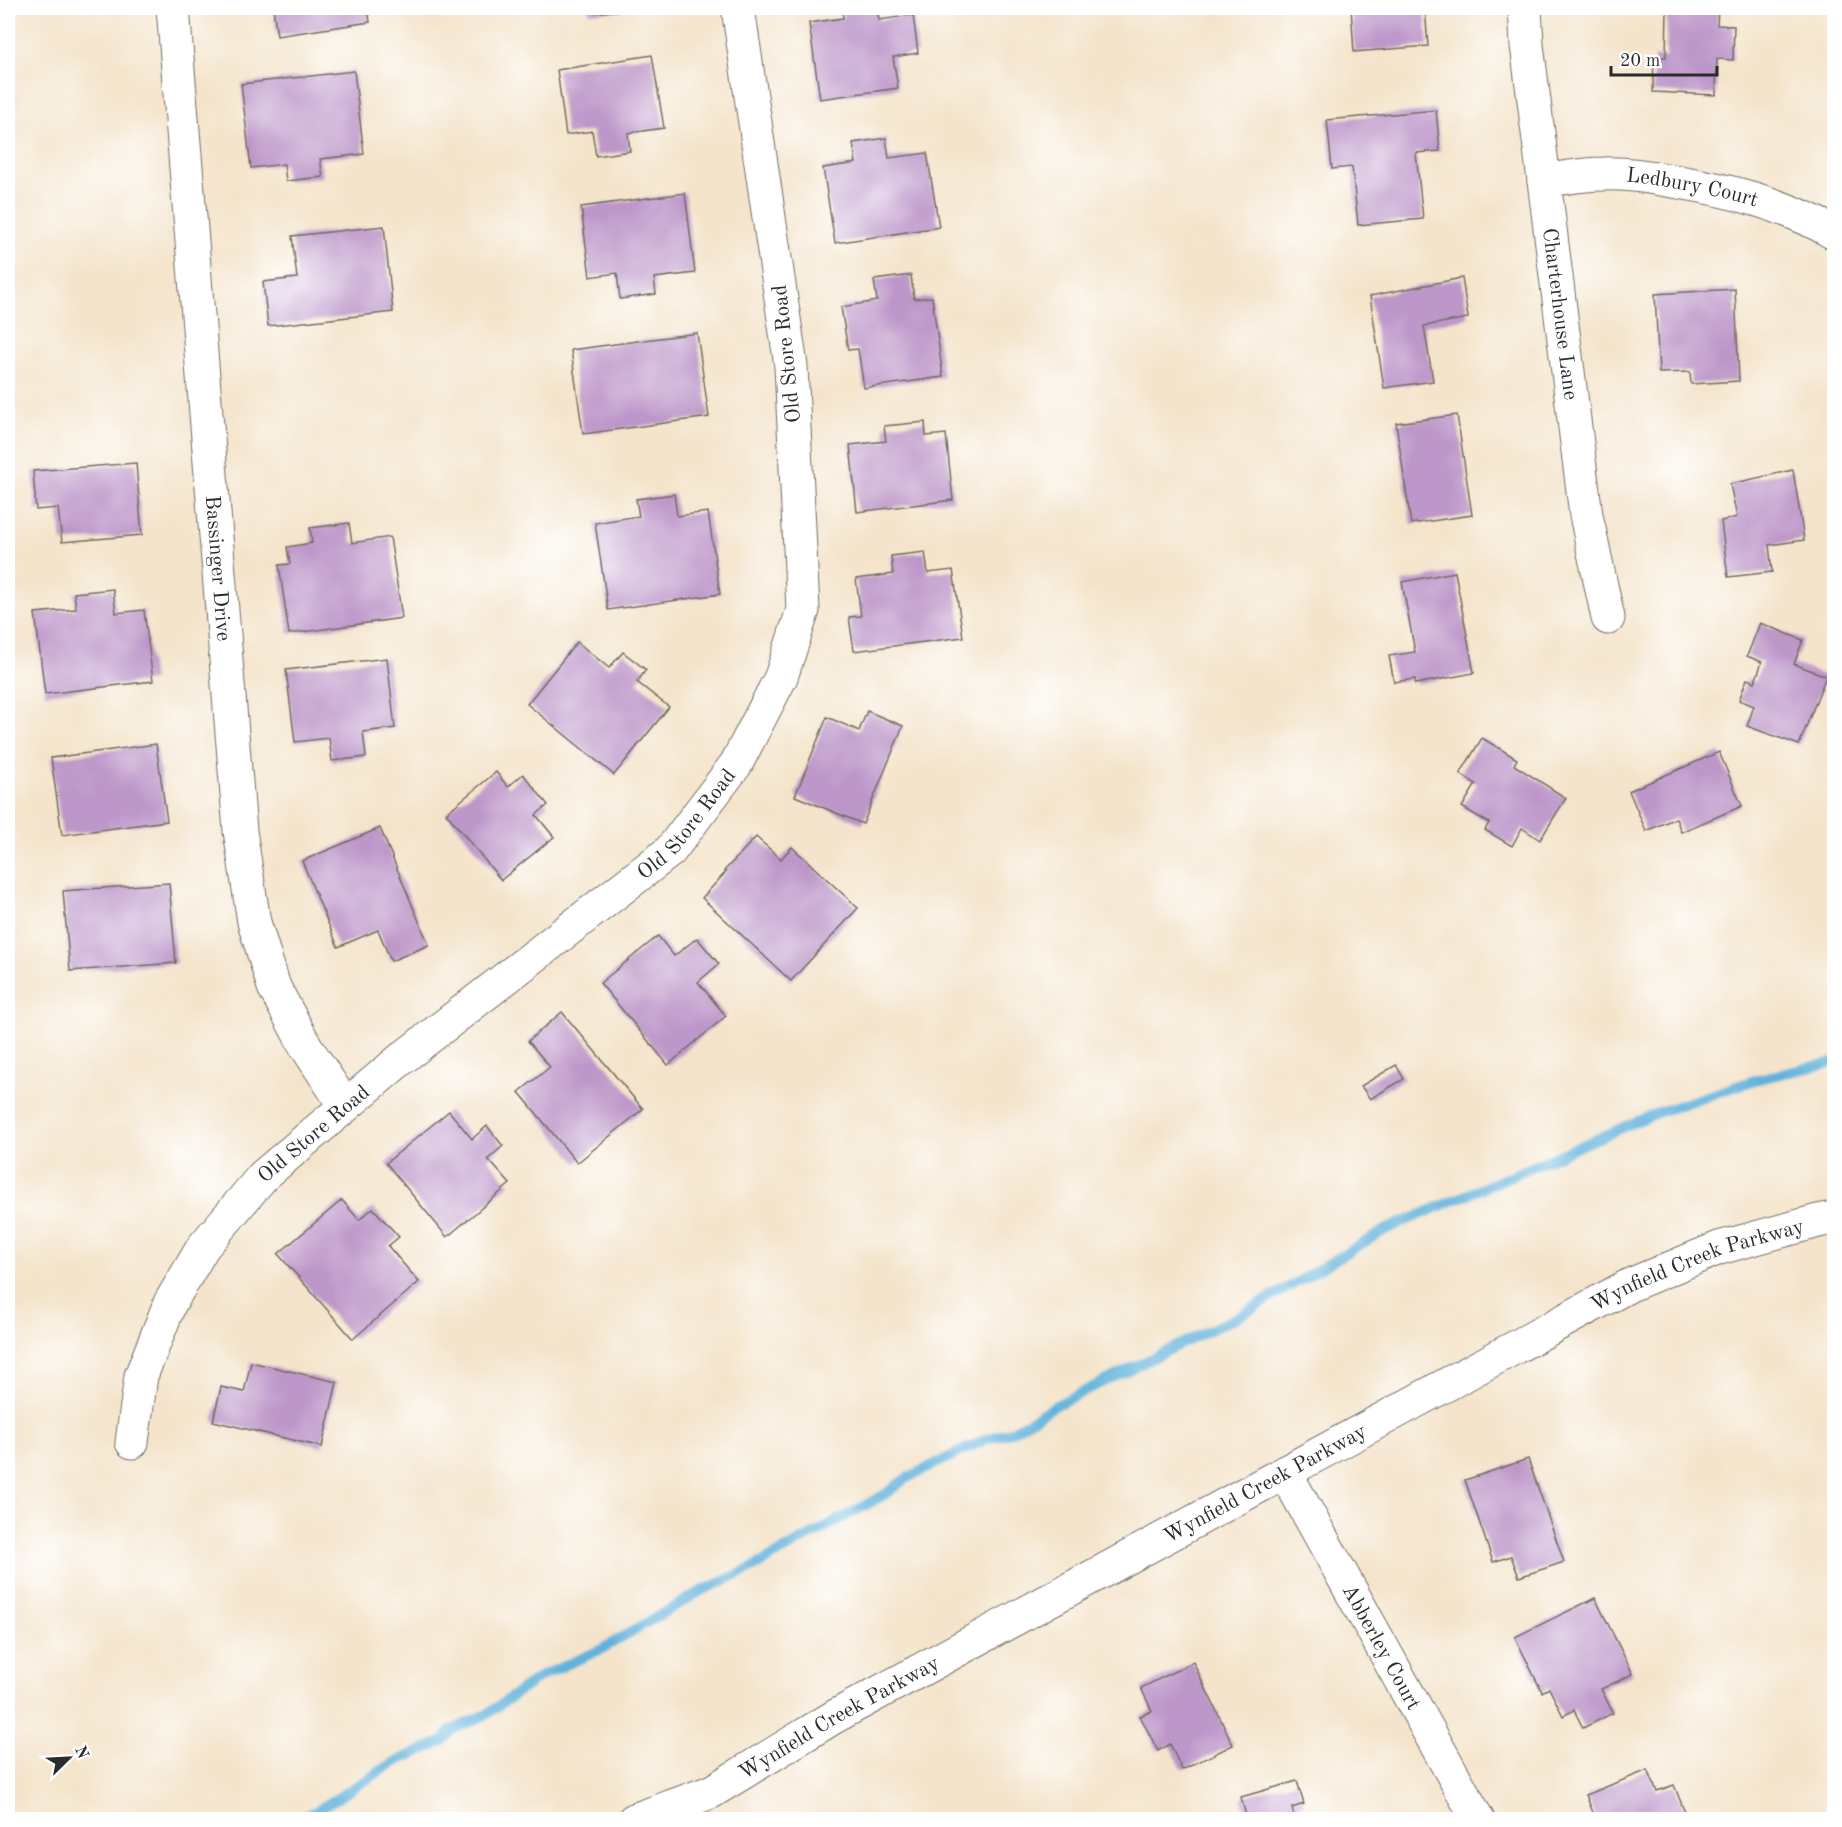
<svg xmlns="http://www.w3.org/2000/svg" width="1842" height="1827" viewBox="0 0 1842 1827" font-family="'Old Standard TT',serif">
  <rect width="100%" height="100%" fill="#fff"/>
  <filter id="ink" filterUnits="userSpaceOnUse"><feTurbulence type="fractalNoise" baseFrequency=".0167" numOctaves="2"/><feDisplacementMap in="SourceGraphic" scale="12" xChannelSelector="R" yChannelSelector="G"/><feConvolveMatrix kernelMatrix="1 2 1 2 8 2 1 2 1" color-interpolation-filters="sRGB"/></filter>
  <filter id="wash" filterUnits="userSpaceOnUse"><feTurbulence type="fractalNoise" baseFrequency=".008" numOctaves="4" result="noise"/><feDisplacementMap in="SourceGraphic" scale="24" xChannelSelector="R" yChannelSelector="G"/><feGaussianBlur stdDeviation="1.35" result="paint"/><feColorMatrix in="noise" values="0 0 0 0 0 0 0 0 0 0 0 0 0 0 0 0 0 1.4 0 .05"/><feComposite in="paint" operator="in"/></filter>
  <g filter="url(#wash)">
    <rect width="100%" height="100%" fill="#f4e4cb"/>
    <g fill="none" stroke-linecap="round" stroke-linejoin="round">
      <!-- stream -->
      <polyline stroke="#61b2dc" stroke-width="10" points="297,1820 318,1810 395,1762 443,1741 452,1730 487,1714 541,1676 600,1650 701,1591 748,1570 884,1495 905,1479 986,1439 1011,1432 1056,1405 1241,1315 1387,1229 1659,1112 1758,1079 1834,1062"/>
    </g>
    <g id="blocks">
      <!-- building -->
      <g fill="#bd97c9">
        <polygon points="273,8 368,8 370,22 277,36"/>
        <polygon points="589,8 628,8 628,10 589,13"/>
        <polygon points="842,8 877,8 879,20 913,15 918,53 893,57 898,88 820,99 809,23 843,18"/>
        <polygon points="1351,8 1425,8 1428,46 1354,52"/>
        <polygon points="1667,8 1718,8 1717,25 1734,26 1733,60 1717,59 1716,95 1653,92 1654,57 1666,57"/>
        <polygon points="652,55 664,128 628,133 630,151 596,156 592,131 566,135 557,70"/>
        <polygon points="354,71 364,154 320,159 323,177 286,181 284,164 251,168 241,84"/>
        <polygon points="1436,110 1440,151 1416,153 1423,219 1358,225 1352,167 1332,169 1327,120"/>
        <polygon points="886,138 889,158 927,153 939,227 835,243 823,168 856,163 853,143"/>
        <polygon points="685,193 695,273 654,278 656,294 620,299 617,273 590,277 581,207"/>
        <polygon points="384,226 393,312 268,326 263,282 297,278 292,236"/>
        <polygon points="911,275 914,299 932,297 943,377 864,388 858,349 848,350 841,307 877,301 874,280"/>
        <polygon points="1462,278 1468,318 1424,326 1433,381 1384,388 1370,296"/>
        <polygon points="1735,289 1739,381 1691,384 1690,372 1659,373 1655,294"/>
        <polygon points="697,333 709,417 583,434 571,350"/>
        <polygon points="1457,415 1472,515 1411,524 1396,423"/>
        <polygon points="925,422 926,436 946,434 953,500 857,512 850,445 886,441 884,426"/>
        <polygon points="136,463 142,535 62,542 58,508 36,510 33,471"/>
        <polygon points="1793,470 1804,540 1769,545 1772,572 1728,577 1721,521 1737,517 1730,484"/>
        <polygon points="674,494 677,516 708,512 720,594 608,610 595,523 639,516 636,499"/>
        <polygon points="349,523 352,543 390,537 402,618 289,634 279,565 290,564 287,547 312,543 310,528"/>
        <polygon points="925,552 928,573 953,570 963,637 854,651 849,617 861,616 856,579 893,574 891,556"/>
        <polygon points="1455,572 1474,673 1415,684 1415,679 1394,682 1389,656 1415,652 1402,582"/>
        <polygon points="113,589 116,613 144,610 153,681 45,694 35,613 76,609 74,593"/>
        <polygon points="1760,623 1803,640 1794,664 1826,676 1799,745 1747,726 1754,706 1739,700 1747,679 1755,682 1762,662 1747,656"/>
        <polygon points="577,642 609,668 623,652 646,670 637,682 669,707 614,775 527,704"/>
        <polygon points="387,658 395,728 363,732 366,757 332,761 329,738 295,742 286,670"/>
        <polygon points="867,711 903,726 863,824 795,796 827,717 859,731"/>
        <polygon points="1482,738 1517,759 1514,765 1566,798 1540,840 1522,828 1512,846 1485,830 1489,823 1462,807 1476,784 1460,774"/>
        <polygon points="156,744 167,821 62,835 51,758"/>
        <polygon points="1719,752 1742,806 1681,832 1676,818 1646,831 1629,791"/>
        <polygon points="496,772 508,787 523,774 548,805 536,815 554,837 501,880 446,813"/>
        <polygon points="380,828 429,945 391,961 378,930 338,947 302,861"/>
        <polygon points="756,837 781,859 792,847 858,908 791,981 702,898 726,872 724,871"/>
        <polygon points="169,883 176,963 70,971 63,891"/>
        <polygon points="658,936 674,956 697,938 719,964 698,982 726,1016 668,1065 600,983"/>
        <polygon points="562,1012 643,1109 577,1163 519,1092 550,1067 528,1041"/>
        <polygon points="1396,1065 1404,1079 1370,1099 1361,1086"/>
        <polygon points="449,1111 472,1139 487,1126 503,1146 488,1159 510,1184 447,1237 386,1163"/>
        <polygon points="342,1200 359,1220 373,1208 399,1237 388,1246 419,1282 353,1339 278,1254"/>
        <polygon points="251,1362 337,1382 322,1447 213,1421 221,1387 244,1392"/>
        <polygon points="1528,1459 1564,1562 1519,1577 1511,1556 1493,1562 1465,1480"/>
        <polygon points="1595,1598 1633,1674 1601,1689 1613,1713 1583,1728 1574,1710 1563,1716 1549,1688 1542,1692 1515,1637"/>
        <polygon points="1193,1662 1233,1745 1182,1770 1170,1744 1158,1751 1140,1716 1152,1711 1141,1688"/>
        <polygon points="1648,1770 1657,1791 1674,1785 1688,1820 1596,1820 1586,1795"/>
        <polygon points="1297,1781 1304,1804 1292,1808 1295,1820 1236,1820 1246,1816 1241,1797"/>
      </g>
    </g>
  </g>
  <g filter="url(#ink)">
    <use href="#blocks" fill-opacity="0" stroke="#716c63" stroke-width="1.5"/>
    <g fill="none" stroke-linecap="round" stroke-linejoin="round">
      <defs>
        <g id="minor">
          <path id="s1" d="M173,8l67,823 14,91 20,65 31,58 40,61"/>
          <path id="s2" d="M1525,8l2,37 59,470 22,103"/>
          <path id="s3" d="M1544,181c19,-3 40,-7 60,-7 23,-1 46,3 69,7 56,9 112,23 161,52"/>
          <path id="s4" d="M132,1442l9,-66 29,-73 33,-56 60,-71 137,-116 270,-209 66,-87 45,-87 22,-67 -12,-244 -53,-358"/>
          <path id="s5" d="M1285,1472l193,348"/>
        </g>
        <g id="tertiary">
          <path id="s6" d="M634,1820l77,-28 123,-75 796,-432 89,-37 99,-27 16,-3"/>
        </g>
      </defs>
      <!-- minor casing -->
      <use href="#minor" stroke="#716c63" stroke-width="35"/>
      <!-- tertiary casing -->
      <use href="#tertiary" stroke="#716c63" stroke-width="35"/>
      <!-- minor -->
      <use href="#minor" stroke="#fff" stroke-width="33"/>
      <!-- tertiary -->
      <use href="#tertiary" stroke="#fff" stroke-width="33"/>
    </g>
  </g>
  <g text-anchor="middle" stroke-width="6" stroke-linejoin="round" paint-order="stroke">
    <!-- street labels -->
    <g font-size="21" fill="#2b2b2b" stroke="#fff">
      <text dy="7" stroke="none"><textPath href="#s3" startOffset="150">Ledbury Court</textPath></text>
      <text dy="7" stroke="none"><textPath href="#s2" startOffset="308">Charterhouse Lane</textPath></text>
      <text transform="translate(786 354) rotate(-96)" y="7">Old Store Road</text>
      <text dy="7" stroke="none"><textPath href="#s1" startOffset="562">Bassinger Drive</textPath></text>
      <text dy="7" stroke="none"><textPath href="#s4" startOffset="855">Old Store Road</textPath></text>
      <text dy="7" stroke="none"><textPath href="#s4" startOffset="369">Old Store Road</textPath></text>
      <text dy="7" stroke="none"><textPath href="#s6" startOffset="1202">Wynfield Creek Parkway</textPath></text>
      <text dy="7" stroke="none"><textPath href="#s6" startOffset="716">Wynfield Creek Parkway</textPath></text>
      <text dy="7" stroke="none"><textPath href="#s5" startOffset="200">Abberley Court</textPath></text>
      <text dy="7" stroke="none"><textPath href="#s6" startOffset="230">Wynfield Creek Parkway</textPath></text>
    </g>
  </g>
  <!-- margin -->
  <rect width="1842" height="1827" fill="none" stroke="#fff" stroke-width="30"/>
  <!-- north arrow -->
  <g transform="translate(69 1758) rotate(66)" stroke="#ffffff" stroke-width="4.5" paint-order="stroke">
  <path d="M0-4.5L10 22L0 15L-10 22Z" fill="#2b2b2b"/>
  <text y="-9" font-size="16" font-weight="bold" text-anchor="middle" fill="#2b2b2b">N</text>
  </g>
  <!-- scale -->
  <path d="M1611 66v9h106v-9" fill="none" stroke="#2b2b2b" stroke-width="3"/>
  <text x="1620" y="66" font-size="18" fill="#2b2b2b" stroke="#ffffff" stroke-width="4.5" paint-order="stroke">20 m</text>
</svg>
